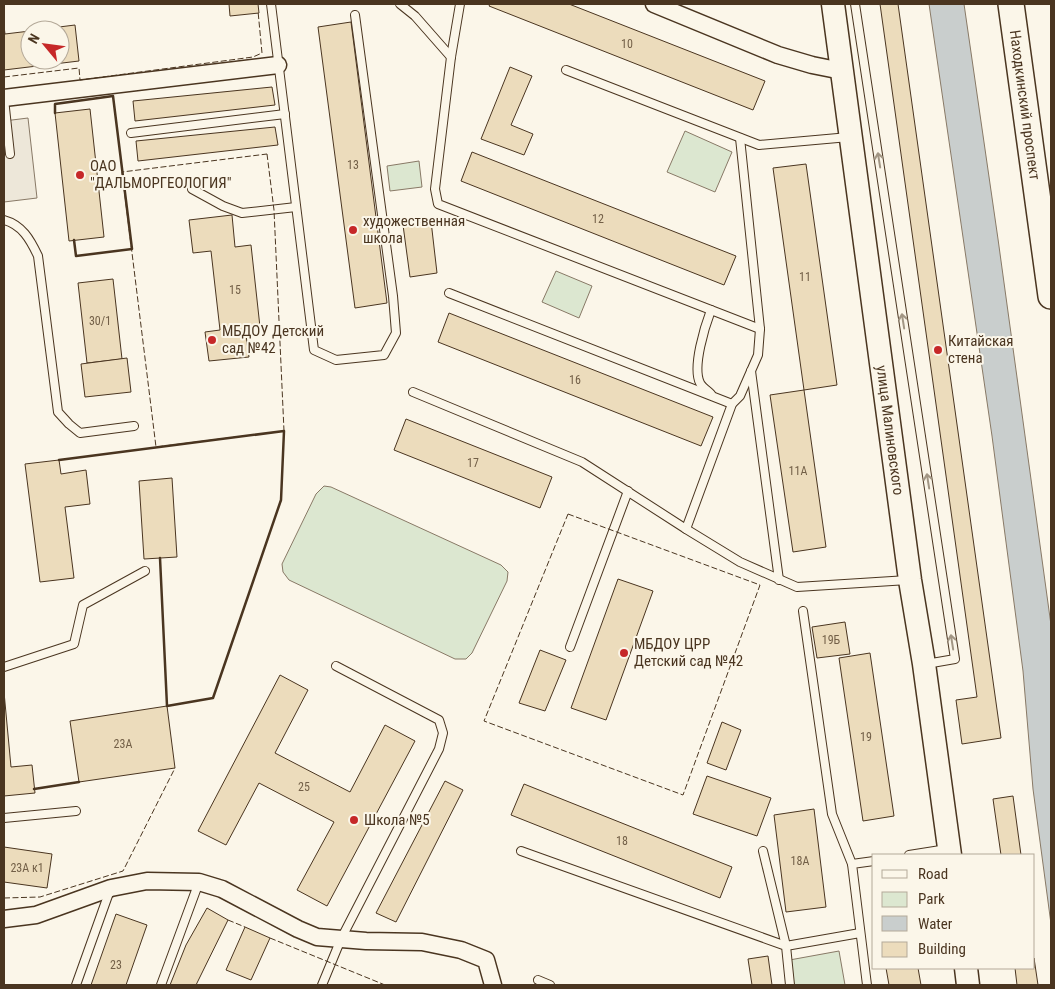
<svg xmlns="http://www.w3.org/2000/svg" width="1055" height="989" viewBox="0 0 1055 989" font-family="'Roboto Condensed',sans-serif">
  <rect width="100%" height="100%" fill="#fbf6e9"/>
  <!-- green -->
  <g fill="#dce7d0" stroke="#887966">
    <polygon points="685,131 732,152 715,192 667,172"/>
    <polygon points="419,161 422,187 390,191 387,166"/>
    <polygon points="556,271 592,286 579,318 542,302"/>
    <polygon points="324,486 331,487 501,565 508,572 507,581 472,653 466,659 455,659 289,580 283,572 282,564 316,494"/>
    <polygon points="839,951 845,985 788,985 784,961"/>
  </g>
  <!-- parking -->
  <polygon fill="#ede7d9" stroke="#887966" points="28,118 37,198 4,202 4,121"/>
  <!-- water -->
  <polygon fill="#c9cecd" stroke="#887966" points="929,4 964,4 998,239 1051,625 1051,924 1033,789 1023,671 992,436"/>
  <!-- building -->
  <g fill="#ecdcbc" stroke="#4a3520">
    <polygon points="229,4 258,4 259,13 230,16"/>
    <polygon points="490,4 569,4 765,81 753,110 489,6"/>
    <polygon points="880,4 898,4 1001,738 962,744 956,700 977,697"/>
    <polygon points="351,22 387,303 355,308 318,27"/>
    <polygon points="75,25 79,61 4,70 4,26 5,34 30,31 30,60 60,60 60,30 35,30"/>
    <polygon points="510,67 532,76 511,125 533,134 524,155 481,139"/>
    <polygon points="272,87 275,105 135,121 133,101"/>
    <polygon points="90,109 104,237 69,241 55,113"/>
    <polygon points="275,127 278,145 138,161 136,141"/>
    <polygon points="472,152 736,256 724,285 461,181"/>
    <polygon points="806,164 837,385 804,390 773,168"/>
    <polygon points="232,215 235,247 251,245 260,327 245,328 249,357 209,361 205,332 220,330 211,251 193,253 189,220"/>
    <polygon points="431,221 437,273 410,277 403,225"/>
    <polygon points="113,279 122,359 87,363 78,283"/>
    <polygon points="449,313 713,417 701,446 438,342"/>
    <polygon points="127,358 131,392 85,397 81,364"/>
    <polygon points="804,390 826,547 793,552 770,395"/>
    <polygon points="406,419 552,477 540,508 394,450"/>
    <polygon points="59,460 61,474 86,470 90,504 65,507 74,578 40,582 25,464"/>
    <polygon points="172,478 177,557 144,559 139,481"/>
    <polygon points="618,579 653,591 606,720 571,708"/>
    <polygon points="845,622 850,654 817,658 812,627"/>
    <polygon points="540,650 566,660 545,711 519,703"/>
    <polygon points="870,653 894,816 863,821 839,658"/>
    <polygon points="280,675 308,690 275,753 350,792 385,725 415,741 327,906 297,890 334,822 259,783 226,845 198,831"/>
    <polygon points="4,692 11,767 32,765 35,793 4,796"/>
    <polygon points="167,706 175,768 79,782 70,721"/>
    <polygon points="722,722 741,730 726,770 707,763"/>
    <polygon points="707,776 771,798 757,836 693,814"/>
    <polygon points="445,781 463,790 396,922 376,913"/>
    <polygon points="524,784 732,867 720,898 511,815"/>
    <polygon points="1013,796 1021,855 1001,855 993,799"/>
    <polygon points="814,809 826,907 786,912 774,815"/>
    <polygon points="4,847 52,854 47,888 4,882"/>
    <polygon points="207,908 228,920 196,985 170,985 186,945"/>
    <polygon points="116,914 147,925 126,985 91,985"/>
    <polygon points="245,927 270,938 251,980 226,970"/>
    <polygon points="768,956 772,985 752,985 748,959"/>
    <polygon points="1034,958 1038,985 1017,985 1015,968 1034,968"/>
    <polygon points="886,968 918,968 921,985 889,985"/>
  </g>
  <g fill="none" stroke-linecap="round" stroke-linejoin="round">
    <defs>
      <g id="lane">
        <polyline points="271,4 314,350 336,360 384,355 396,333 393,296 355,15"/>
        <polyline points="400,4 415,16 451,57"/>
        <polyline points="460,4 451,57 435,189 438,204 760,329"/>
        <polyline points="855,4 955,659 926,664"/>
        <polyline points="566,70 759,145 849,137"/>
        <polyline points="4,99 10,154"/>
        <polyline points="131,133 285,114"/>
        <polyline points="192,189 223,206 242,213 296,207"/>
        <path d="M4,220c18,5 26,19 34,36l20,156 11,12 11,9 54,-7"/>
        <polyline points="449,293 732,404"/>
        <path d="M711,310c-6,16 -19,57 -11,73 2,4 8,8 11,11"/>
        <polyline points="751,371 779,580"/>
        <polyline points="413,392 582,462 686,529 740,562 797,587 908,580"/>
        <polyline points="686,529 732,404 740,396 758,355 760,329 740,138"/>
        <polyline points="803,611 832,814 852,864"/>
        <polyline points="570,647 628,491"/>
        <polyline points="4,667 74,644 83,605 145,571"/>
        <polyline points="4,818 76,811"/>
        <polyline points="521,851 786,946 790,985"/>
        <polyline points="763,851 786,946 860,933"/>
        <polyline points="909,855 947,849"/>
        <polyline points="538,980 550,985"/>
        <polyline points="76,985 110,890"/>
        <polyline points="161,985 199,882"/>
        <polyline points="322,985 341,939 439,749 443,733 439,720 336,666"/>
        <polyline points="867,985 852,864 874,861"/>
      </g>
      <g id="street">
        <polyline points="654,4 778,55 812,65 842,71"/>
        <polyline points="4,98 278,65"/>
        <polyline points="4,919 36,915 111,888 147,881 199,882 222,889 298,929 317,937 366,941 422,942 461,950 486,960 493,985"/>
      </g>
      <g id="secondary">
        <path id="s1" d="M833,4l77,576 14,84 26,191"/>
        <polyline points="966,968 968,985"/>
      </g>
      <g id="primary">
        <path id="s2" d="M1011,4l40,292"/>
      </g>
    </defs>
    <!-- lane casing -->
    <use href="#lane" stroke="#4a3520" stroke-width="10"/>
    <!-- street casing -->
    <use href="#street" stroke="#4a3520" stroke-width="19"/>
    <!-- secondary casing -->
    <use href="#secondary" stroke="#4a3520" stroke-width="25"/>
    <!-- primary casing -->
    <use href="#primary" stroke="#4a3520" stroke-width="28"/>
    <!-- lane -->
    <use href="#lane" stroke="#fbf6e9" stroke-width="8"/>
    <!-- street -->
    <use href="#street" stroke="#fbf6e9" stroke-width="16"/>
    <!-- secondary -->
    <use href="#secondary" stroke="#fbf6e9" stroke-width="22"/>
    <!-- primary -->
    <use href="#primary" stroke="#fbf6e9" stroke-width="25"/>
    <!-- fence -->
    <g stroke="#4a3520" stroke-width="1" stroke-dasharray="6 2.5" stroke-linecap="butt">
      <polyline points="4,77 79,68 80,80 253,57 262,53 258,11"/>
      <polygon points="267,154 274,210 284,431 156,447 122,172"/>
      <polygon points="568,514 760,585 683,795 484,721"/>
      <polyline points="4,898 40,897 123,871 175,768"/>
      <polyline points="228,920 245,927"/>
      <polyline points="270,938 385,985"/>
    </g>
    <!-- wall -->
    <g stroke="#4a3520" stroke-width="2.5">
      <polyline points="55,113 55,104 113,96 132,249 76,256 74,240"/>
      <polyline points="59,460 284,431 281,500 213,698 167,706 160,558"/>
      <polyline points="34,789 79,782"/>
    </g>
  </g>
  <!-- one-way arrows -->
  <defs><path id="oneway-shaft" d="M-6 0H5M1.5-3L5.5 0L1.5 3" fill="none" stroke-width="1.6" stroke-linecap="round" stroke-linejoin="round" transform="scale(1.25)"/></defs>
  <g stroke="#a29684">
    <use href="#oneway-shaft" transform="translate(879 160) rotate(-99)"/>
    <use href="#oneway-shaft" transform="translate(903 321) rotate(-99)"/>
    <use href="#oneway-shaft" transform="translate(928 481) rotate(-99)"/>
    <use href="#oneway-shaft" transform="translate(952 642) rotate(-99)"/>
  </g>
  <!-- markers -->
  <g fill="#c62828" stroke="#fbf6e9" stroke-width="2">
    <circle cx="80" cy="175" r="5"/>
    <circle cx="353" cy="230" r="5"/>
    <circle cx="212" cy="340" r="5"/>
    <circle cx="938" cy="350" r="5"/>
    <circle cx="624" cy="653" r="5"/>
    <circle cx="354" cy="820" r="5"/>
  </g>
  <g text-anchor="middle" stroke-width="4" stroke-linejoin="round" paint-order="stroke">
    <!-- number labels -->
    <g font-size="12" fill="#725f47">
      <text x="627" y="48">10</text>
      <text x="353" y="169">13</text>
      <text x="598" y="223">12</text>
      <text x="805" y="281">11</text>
      <text x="235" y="294">15</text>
      <text x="100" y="325">30/1</text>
      <text x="575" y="384">16</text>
      <text x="473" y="467">17</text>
      <text x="798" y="475">11А</text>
      <text x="831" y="644">19Б</text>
      <text x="866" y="741">19</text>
      <text x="123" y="748">23А</text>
      <text x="304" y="791">25</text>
      <text x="622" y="845">18</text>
      <text x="800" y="865">18А</text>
      <text x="27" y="872">23А к1</text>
      <text x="116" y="969">23</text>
    </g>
    <!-- street labels -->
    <g font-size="15" fill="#4a3520" stroke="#fbf6e9">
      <text dy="5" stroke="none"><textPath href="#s2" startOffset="102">Находкинский проспект</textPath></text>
      <text dy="5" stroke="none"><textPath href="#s1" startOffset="430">улица Малиновского</textPath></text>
    </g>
    <!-- poi labels -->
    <g font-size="15" fill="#4a3520" stroke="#fbf6e9" text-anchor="start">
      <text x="90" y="171">ОАО<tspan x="90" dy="17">"ДАЛЬМОРГЕОЛОГИЯ"</tspan></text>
      <text x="363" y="226">художественная<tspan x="363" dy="17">школа</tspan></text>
      <text x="222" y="336">МБДОУ Детский<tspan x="222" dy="17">сад №42</tspan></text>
      <text x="948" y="346">Китайская<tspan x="948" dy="17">стена</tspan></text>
      <text x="634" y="649">МБДОУ ЦРР<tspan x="634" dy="17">Детский сад №42</tspan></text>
      <text x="364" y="825">Школа №5</text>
    </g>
  </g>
  <!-- border -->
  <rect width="1055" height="989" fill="none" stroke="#4a3520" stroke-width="10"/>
  <!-- legend -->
  <rect x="872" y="854" width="162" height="115" fill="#fbf6e9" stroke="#b4a999"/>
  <rect x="882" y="870" width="25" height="8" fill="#fbf6e9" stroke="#b4a999"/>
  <text x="918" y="879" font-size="15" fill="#4a3520">Road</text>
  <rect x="882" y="892" width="25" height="15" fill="#dce7d0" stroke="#b4a999"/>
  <text x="918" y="904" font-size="15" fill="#4a3520">Park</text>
  <rect x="882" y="916" width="25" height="15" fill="#c9cecd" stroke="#b4a999"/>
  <text x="918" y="929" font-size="15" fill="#4a3520">Water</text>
  <rect x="882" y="942" width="25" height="15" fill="#ecdcbc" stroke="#b4a999"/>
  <text x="918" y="954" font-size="15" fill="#4a3520">Building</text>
  <!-- north arrow -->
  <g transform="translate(45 45) rotate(299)"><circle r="24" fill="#fbf6e9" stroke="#b4a999"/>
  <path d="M0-4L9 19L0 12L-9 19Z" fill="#c62828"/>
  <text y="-8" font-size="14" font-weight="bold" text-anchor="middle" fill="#4a3520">N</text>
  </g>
</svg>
